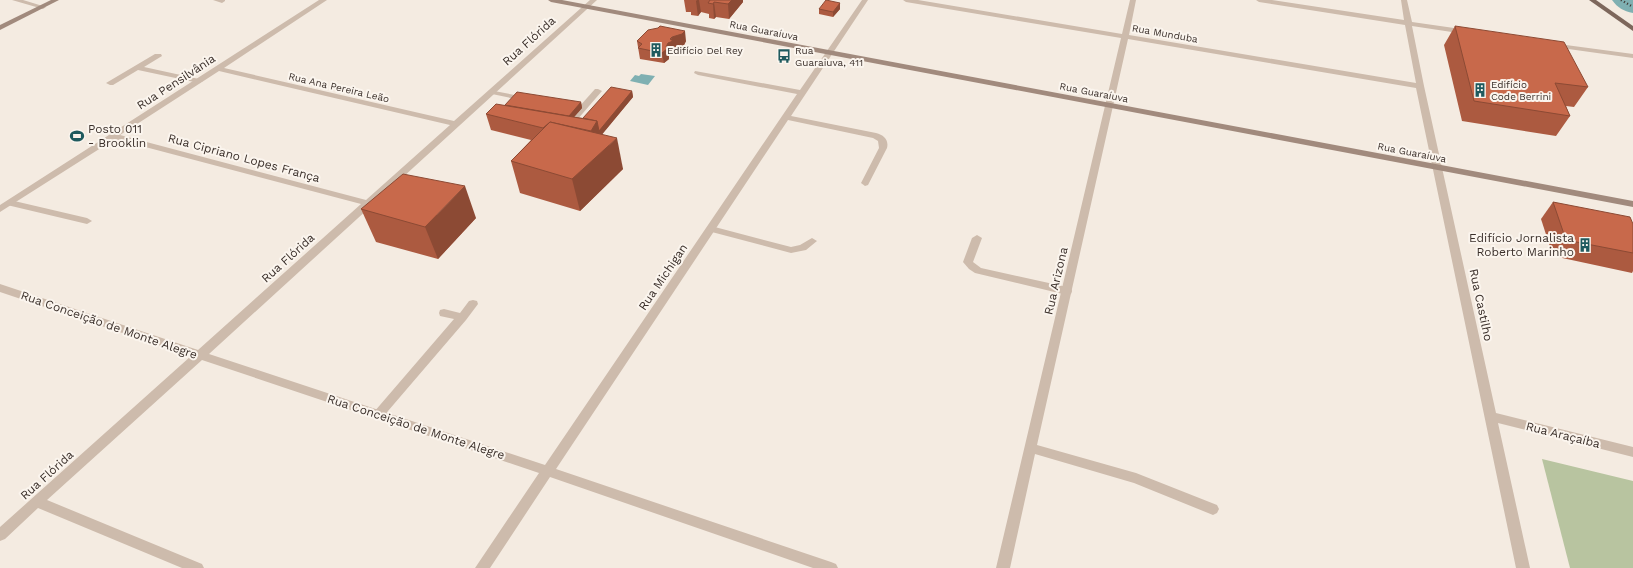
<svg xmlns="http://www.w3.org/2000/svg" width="1633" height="568" viewBox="0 0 1633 568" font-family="'Work Sans',sans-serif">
  <rect width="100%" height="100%" fill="#f4ebe1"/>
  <!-- green -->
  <polygon fill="#b8c4a0" points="1542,459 1633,481 1633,568 1570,568"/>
  <!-- water -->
  <polygon fill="#7fb0b2" points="641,74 655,76 648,85 630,81 635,75 639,76"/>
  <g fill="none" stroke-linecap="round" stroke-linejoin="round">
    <!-- river -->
    <path fill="#7fb0b2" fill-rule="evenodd" d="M1612,0h21v13c-10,-2 -15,-5 -21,-13z"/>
    <!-- lane -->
    <g fill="#cdbbac" fill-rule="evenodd">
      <polygon points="155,54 161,54 162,56 144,67 199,79 203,81 199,83 138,70 113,85 110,85 106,83"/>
      <polygon points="595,89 598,89 602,91 577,120 571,120 571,116"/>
      <polygon points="489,90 525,97 529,99 525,101 492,94 489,94"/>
      <polygon points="10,200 87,218 92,221 87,224 7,205 5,203"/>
      <polygon points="711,226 791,247 800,245 812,238 817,241 806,250 791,253 708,231 706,229"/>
      <polygon points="977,235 982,238 973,262 981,268 1067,287 1071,288 1072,291 1071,294 1067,295 975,273 969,269 963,262 972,238"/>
      <polygon points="473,300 477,301 478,304 466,320 382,418 378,420 374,418 372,415 374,412 454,319 440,316 439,313 440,310 444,309 460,313 469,301"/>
    </g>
    <!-- street -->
    <g fill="#cdbbac" fill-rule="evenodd">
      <polygon points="12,0 23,0 46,7 43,9"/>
      <polygon points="213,0 225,0 225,1 222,3"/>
      <path d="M319,0h8l-103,68 230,53 136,-121h7l-388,354 336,111 252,-371 -99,-19 -4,-2 1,-2 105,19 62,-90h6l-77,116 85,17c8,2 13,7 11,15l-19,37 -3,1 -4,-3 18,-35 -1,-7 -5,-3 -85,-18 -232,349 275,93 5,2 2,4h-25l-263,-91 -60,91h-15l64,-95 -337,-113 -155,140 155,64 2,4h-22l-144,-60 -33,31 -5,2v-14l191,-171 -191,-64v-8l198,66 163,-146 -246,-65 -115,73v-7zM219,71l231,54 -84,75 -246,-65z"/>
      <polygon points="903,0 918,0 1122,34 1130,0 1136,0 1129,35 1416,83 1405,25 1259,2 1256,0 1272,0 1404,20 1401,0 1407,0 1412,22 1468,30 1468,34 1465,34 1412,26 1424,86 1496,413 1633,447 1633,457 1498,423 1530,568 1516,568 1416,88 1128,39 1037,445 1136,473 1217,505 1219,509 1217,513 1213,515 1134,483 1035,454 1010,568 996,568 1121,38 906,2"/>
      <polygon points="1551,43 1633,54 1633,58 1554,47 1550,45"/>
    </g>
    <!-- secondary -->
    <g fill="#a18a7d" fill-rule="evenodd">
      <polygon points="51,0 59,0 0,30 0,25"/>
      <polygon points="548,0 562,0 1633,201 1633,207 551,2"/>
    </g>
    <!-- primary -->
    <polygon fill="#7d675c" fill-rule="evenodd" points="1589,0 1596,0 1633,26 1633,31"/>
    <!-- rail -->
    <polyline stroke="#3b302b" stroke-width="2.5" stroke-dasharray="1 2.5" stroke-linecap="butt" points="1621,0 1633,7"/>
  </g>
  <!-- wall -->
  <g fill="#ac5a40">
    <polygon points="684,0 743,0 743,2 729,19 716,17 714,19 709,18 709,14 701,12 698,16 691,15 691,12 686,12"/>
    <polygon points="840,3 840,9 833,17 819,14 819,9"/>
    <polygon points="1455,26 1588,87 1574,107 1566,106 1570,116 1556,136 1462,121 1444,45"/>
    <polygon points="637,41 686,41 684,45 674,48 674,52 669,53 669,59 664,63 640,59"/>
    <polygon points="632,91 633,97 602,134 623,169 580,211 520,193 511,161 531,140 491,130 486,114 505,105 581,102 582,108 574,117 583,118"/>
    <polygon points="1553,202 1633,224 1633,271 1632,273 1553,256 1541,219"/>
    <polygon points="361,209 476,218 438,259 376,242"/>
  </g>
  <!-- shaded-wall -->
  <g fill="#8c4a34">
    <polygon points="697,0 699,0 701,12 698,16 696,1"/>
    <polygon points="732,0 743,0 743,2 729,19 728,4"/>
    <polygon points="714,2 716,17 714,19 713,4"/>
    <polygon points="840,3 840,9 833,17 833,12"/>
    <polygon points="685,31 686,41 684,45 674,48 674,52 669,53 669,59 664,63 662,53 668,43 672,37"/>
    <polygon points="632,91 633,97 600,137 586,139 597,121"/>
    <polygon points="581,102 582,108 567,125 566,119"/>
    <polygon points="617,138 623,169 580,211 572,179"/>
    <polygon points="465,186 476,218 438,259 425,227"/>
  </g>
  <!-- building -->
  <g fill="#c8694b" stroke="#8c4a34">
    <polygon points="710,0 732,0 728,4 714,2 713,4 708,3"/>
    <polygon points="826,0 840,3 833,12 819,9"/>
    <polygon points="660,26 685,31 682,34 672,37 670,39 673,41 668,43 666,47 668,48 662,53 638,48 642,44 637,41 648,30 658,28"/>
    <polygon points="1455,26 1564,42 1588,87 1555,83 1570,116 1474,101"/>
    <polygon points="611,87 632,91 599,131 597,121 583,118"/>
    <polygon points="517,92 581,102 569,116 505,105"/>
    <polygon points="496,104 597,121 591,131 550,122 543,128 486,114"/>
    <polygon points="550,122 617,138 572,179 511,161"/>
    <polygon points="403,174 465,186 425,227 361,209"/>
    <polygon points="1553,202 1630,217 1633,224 1633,253 1566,240"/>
  </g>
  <!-- icons -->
  <defs>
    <symbol id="building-bare" viewBox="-9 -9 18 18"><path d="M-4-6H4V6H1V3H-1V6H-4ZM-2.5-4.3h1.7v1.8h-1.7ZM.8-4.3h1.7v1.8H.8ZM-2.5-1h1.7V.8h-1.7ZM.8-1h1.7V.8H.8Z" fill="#1f5a5e" stroke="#fbf5ee" stroke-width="2.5" paint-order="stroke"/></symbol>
    <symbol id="bus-bare" viewBox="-9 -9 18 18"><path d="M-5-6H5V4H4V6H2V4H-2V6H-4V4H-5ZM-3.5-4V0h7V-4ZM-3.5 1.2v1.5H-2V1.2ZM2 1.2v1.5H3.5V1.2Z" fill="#1f5a5e" stroke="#fbf5ee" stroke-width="2.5" paint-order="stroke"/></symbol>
    <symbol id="stadium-bare" viewBox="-9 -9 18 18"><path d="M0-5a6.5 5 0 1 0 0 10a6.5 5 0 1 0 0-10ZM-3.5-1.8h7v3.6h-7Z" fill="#1f5a5e" stroke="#fbf5ee" stroke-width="2.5" paint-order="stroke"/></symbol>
  </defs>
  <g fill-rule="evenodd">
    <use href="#building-bare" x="646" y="40" width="20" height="20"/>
    <use href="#bus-bare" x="774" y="46" width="20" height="20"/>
    <use href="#building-bare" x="1470" y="80" width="20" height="20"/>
    <use href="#stadium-bare" x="67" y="126" width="20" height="20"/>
    <use href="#building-bare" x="1575" y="235" width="20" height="20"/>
  </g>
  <g text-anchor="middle" stroke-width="4" stroke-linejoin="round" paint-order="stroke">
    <!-- far-street labels -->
    <g font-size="10" fill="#3b302b" stroke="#fbf5ee">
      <text transform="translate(764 30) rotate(11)" y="4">Rua Guaraíuva</text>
      <text transform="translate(1165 33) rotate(10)" y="4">Rua Munduba</text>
      <text transform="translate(339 87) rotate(13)" y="4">Rua Ana Pereira Leão</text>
      <text transform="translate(1094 92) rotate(11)" y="4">Rua Guaraíuva</text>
      <text transform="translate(1412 152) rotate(11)" y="4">Rua Guaraíuva</text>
    </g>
    <!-- far-poi labels -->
    <g font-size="10" fill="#3b302b" stroke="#fbf5ee" text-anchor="start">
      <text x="667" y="54">Edifício Del Rey</text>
      <text x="795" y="54">Rua<tspan x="795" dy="12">Guaraiuva, 411</tspan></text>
      <text x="1491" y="88">Edifício<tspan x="1491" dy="12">Code Berrini</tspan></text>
    </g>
    <!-- street labels -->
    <g font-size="12" fill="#3b302b" stroke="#fbf5ee">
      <text transform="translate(529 41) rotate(-42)" y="4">Rua Flórida</text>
      <text transform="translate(176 82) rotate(-33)" y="4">Rua Pensilvânia</text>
      <text transform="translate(244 158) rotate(15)" y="4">Rua Cipriano Lopes França</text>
      <text transform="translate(288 258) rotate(-42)" y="4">Rua Flórida</text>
      <text transform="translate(663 277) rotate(-56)" y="4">Rua Michigan</text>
      <text transform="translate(1056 281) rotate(-77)" y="4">Rua Arizona</text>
      <text transform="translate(1481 305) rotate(78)" y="4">Rua Castilho</text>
      <text transform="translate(109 325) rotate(19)" y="4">Rua Conceição de Monte Alegre</text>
      <text transform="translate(416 427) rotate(18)" y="4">Rua Conceição de Monte Alegre</text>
      <text transform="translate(1563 435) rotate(14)" y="4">Rua Araçaíba</text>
      <text transform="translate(47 475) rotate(-42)" y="4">Rua Flórida</text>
    </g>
    <!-- poi labels -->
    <g font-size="12" fill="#3b302b" stroke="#fbf5ee" text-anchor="start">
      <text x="88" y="133">Posto 011<tspan x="88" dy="14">- Brooklin</tspan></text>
      <text x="1574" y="242" text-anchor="end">Edifício Jornalista<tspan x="1574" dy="14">Roberto Marinho</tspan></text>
    </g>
  </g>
</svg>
